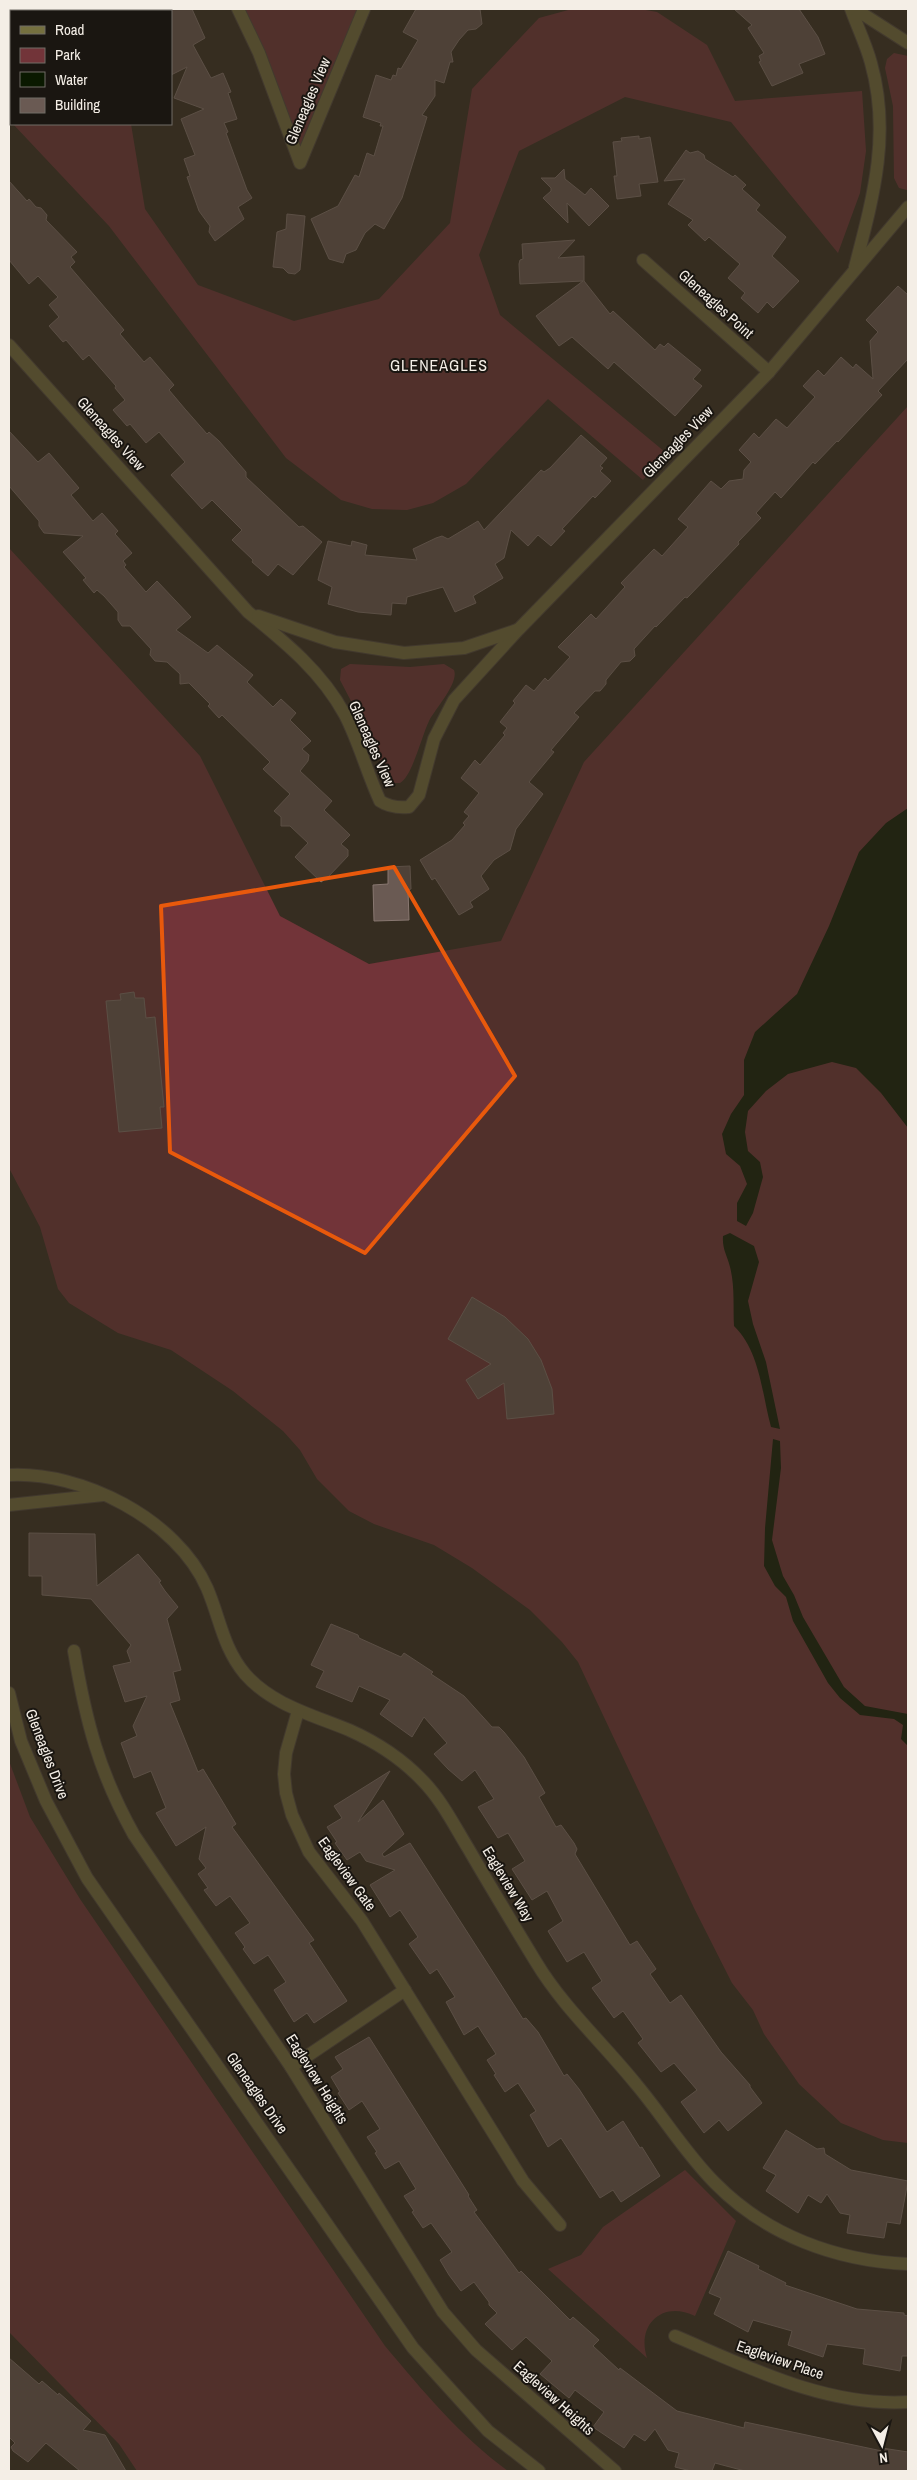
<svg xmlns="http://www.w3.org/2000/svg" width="917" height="2480" viewBox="0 0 917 2480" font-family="'Archivo Narrow',sans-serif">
  <rect width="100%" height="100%" fill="#362d21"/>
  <!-- green -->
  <g fill="#723439">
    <polygon points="9,9 67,9 69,11 11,11 11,122 9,119"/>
    <polygon points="238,9 364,9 300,163"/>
    <polygon points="572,9 640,9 657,12 707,45 735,101 862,91 866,151 860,193 838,253 731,122 625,97 519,151 479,255 500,315 665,452 643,480 548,399 466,484 433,503 407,510 372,509 341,500 286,458 109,226 13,124 131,124 145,209 198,285 294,321 379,299 450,223 472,89 539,18"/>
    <polygon points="894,53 908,56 907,190 899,188 894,178 893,106 885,68 887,59"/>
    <polygon points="908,406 908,2143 883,2140 841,2123 799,2084 764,2034 753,2010 732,1983 695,1910 578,1662 562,1642 530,1610 472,1568 434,1545 374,1524 349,1511 317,1479 300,1450 283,1431 233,1391 171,1350 118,1333 69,1303 58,1289 40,1227 9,1168 9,548 200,756 280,916 369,964 501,941 584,762"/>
    <path d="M350,664l60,3 34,-3 10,6c5,13 -18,38 -25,51 -7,14 -17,56 -29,62h-7l-6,-4 -15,-38 -32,-61 1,-11z"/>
    <path d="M9,1761l21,56 50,82 305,447c38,45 75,90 123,125h-371l-18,-27 -110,-112z"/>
    <path d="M685,2170l51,51 -41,95c-32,-16 -59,8 -48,42l-99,-89 33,-14 22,-28z"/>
  </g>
  <!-- water -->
  <g fill="#0a1900">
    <polygon points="908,808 908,1128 881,1093 856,1068 832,1062 788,1074 766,1091 748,1111 745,1132 748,1151 760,1162 763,1177 753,1213 746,1226 737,1221 737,1203 747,1184 740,1166 726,1154 722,1134 731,1114 744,1095 744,1060 755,1032 797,994 829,926 859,852 886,823"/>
    <path d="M730,1233l24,13 5,16 -11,39 5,23 13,38 14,67 -9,-2c-9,-33 -11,-76 -37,-101 -1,-19 1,-40 -4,-59 -3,-12 -8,-18 -7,-31z"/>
    <polygon points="773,1439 780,1441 781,1468 772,1540 783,1576 794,1595 803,1617 844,1687 865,1706 908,1714 908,1746 901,1739 903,1725 894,1719 860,1715 840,1698 828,1683 793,1621 786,1597 775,1586 764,1566 765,1528"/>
  </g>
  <!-- building -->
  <g fill="#6a5a53" stroke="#887770">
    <polygon points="171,9 192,9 205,38 193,45 211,78 223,73 231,92 228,93 237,119 224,123 228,132 226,133 247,190 252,198 238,207 244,219 215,241 209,232 210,226 199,211 187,177 190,176 184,159 195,155 181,119 204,109 174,98 187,67 171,75"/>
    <polygon points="416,9 480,9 482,24 476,29 468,30 459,40 451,52 453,62 450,62 444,83 435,80 435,96 422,115 427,117 402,198 384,229 375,224 365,233 356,250 346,254 343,263 329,259 311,219 338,206 355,175 359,177 367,153 374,156 383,126 380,126 381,123 363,117 376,75 391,80 393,75 396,76 398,68 401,69 418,40 403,32"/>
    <polygon points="734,9 799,9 818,37 825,54 799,64 803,73 772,86 759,62 761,61 759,56 764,53 748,28 752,25"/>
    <polygon points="639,136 639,139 650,137 658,182 639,184 641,196 617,199 614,176 617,176 613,142 622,141 621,138"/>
    <polygon points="686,150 690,153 698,151 704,155 705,159 733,177 735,175 746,185 742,189 760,205 756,210 786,237 772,256 799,281 773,308 767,302 758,313 741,298 745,293 728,278 740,264 709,237 705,241 688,225 693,220 668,204 685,179 664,181"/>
    <polygon points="564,169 565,179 585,195 591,188 609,206 589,226 567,203 568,223 543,198 551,191 551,188 541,178 555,178"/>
    <polygon points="9,181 27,201 29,199 36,207 41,208 47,215 46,220 77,252 71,257 75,262 70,267 124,330 120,334 144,362 150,357 174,385 169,390 185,409 207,434 209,432 219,441 246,472 246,477 299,527 303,526 322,542 293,575 278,564 268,576 252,562 253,560 232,540 242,530 212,500 202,509 171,475 185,462 159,432 146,443 130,424 127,426 113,410 125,400 115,388 116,386 89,355 83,360 66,340 63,342 49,326 59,317 49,305 58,297 38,276 29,284 9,260"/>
    <polygon points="287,214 305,216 300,270 295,274 288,273 283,268 273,267 277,232 286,229"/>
    <polygon points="575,240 558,258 584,256 584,281 610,314 613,311 655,350 660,344 664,347 668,343 701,370 693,379 702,386 675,416 614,362 608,369 572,337 559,346 536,316 583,281 520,284 519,264 520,260 523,259 522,244"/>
    <polygon points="898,286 908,295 908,359 878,391 882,395 838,442 837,441 815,464 813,462 781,498 775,492 756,513 761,518 738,542 739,544 687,598 685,597 656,627 655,626 634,649 635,656 630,661 621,662 606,680 606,684 600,691 595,691 574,713 579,717 551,750 554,752 529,782 543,794 516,829 510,850 494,860 481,876 489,889 470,902 473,907 459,915 435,878 432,880 420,860 452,840 465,825 463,823 469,816 464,812 479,793 461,778 475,760 480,765 505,735 503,733 507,728 500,722 515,703 513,701 526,685 534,691 545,678 548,681 570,657 558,647 591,614 596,619 625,587 621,583 654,549 662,556 688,527 678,519 711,481 721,489 729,481 743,479 744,470 751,462 739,450 754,433 759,438 776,419 787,428 815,397 803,386 818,370 824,376 841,357 853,368 856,364 873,379 870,341 878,332 866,320"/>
    <polygon points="9,431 38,462 49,453 79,488 71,495 93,521 102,513 118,531 115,534 132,553 123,561 126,565 124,567 146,592 157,581 191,617 176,630 208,653 217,645 253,675 247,682 273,707 281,699 296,713 290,720 311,741 302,749 309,755 308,761 300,771 332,801 324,810 350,835 341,844 348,850 348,856 328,877 321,882 295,857 308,843 290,826 281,826 281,817 274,811 290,794 263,769 270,762 222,715 219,718 208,706 210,704 189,683 180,684 180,674 167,662 155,661 150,655 151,649 130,626 122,626 118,620 118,612 104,596 97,590 94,593 83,580 86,578 63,552 83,536 44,533 39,526 39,521 9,486"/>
    <polygon points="581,435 607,458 600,466 603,468 600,471 611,481 595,498 593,496 562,529 565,531 551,546 538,535 528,546 511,530 504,558 495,564 503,578 473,596 476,603 455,612 443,587 407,597 406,604 392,603 391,615 358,612 328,604 332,587 318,580 328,541 351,546 352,541 367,545 365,555 417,560 413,549 436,538 442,536 448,539 478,521 484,530 541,470 544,472 550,468"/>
    <polygon points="410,866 411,889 408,890 409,920 374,921 373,885 388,884 388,867"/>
    <polygon points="134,992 135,998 144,998 146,1018 155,1017 164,1107 160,1107 162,1128 119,1132 106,1001 121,1000 120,994"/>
    <polygon points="472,1297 505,1317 528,1339 541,1360 552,1389 554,1414 507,1419 504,1383 478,1399 466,1380 491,1364 448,1339"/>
    <polygon points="29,1533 95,1534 97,1586 138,1554 161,1581 159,1582 165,1591 178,1607 167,1619 181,1670 173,1672 180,1700 170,1703 198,1772 203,1769 236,1824 232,1827 314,1940 309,1943 347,2001 314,2023 307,2013 294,2022 274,1990 286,1982 268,1955 254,1964 243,1949 245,1947 235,1933 250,1923 230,1896 216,1906 204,1890 208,1888 198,1874 206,1868 199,1859 206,1827 176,1846 156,1813 166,1808 151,1771 134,1778 121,1743 137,1736 133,1726 147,1696 125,1702 113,1666 131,1662 127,1651 131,1645 91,1599 42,1595 42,1576 29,1576"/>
    <polygon points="331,1624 358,1635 359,1638 401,1657 404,1653 433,1672 431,1674 464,1696 492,1727 499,1727 504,1732 524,1757 545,1793 539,1797 556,1827 561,1825 574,1843 577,1849 575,1854 630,1945 637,1941 656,1969 650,1974 670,2003 681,1995 721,2052 750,2085 750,2087 762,2103 728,2131 719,2120 704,2133 681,2102 697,2090 674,2063 661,2072 638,2043 643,2039 623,2011 614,2018 592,1988 602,1981 584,1952 567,1962 548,1931 563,1921 547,1891 532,1900 512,1869 525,1861 508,1833 498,1838 478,1807 494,1799 475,1770 462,1781 448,1769 434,1754 447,1743 424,1717 412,1737 380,1714 390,1700 359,1686 352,1702 316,1687 324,1671 311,1665"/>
    <polygon points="390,1771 358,1822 383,1800 404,1834 382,1854 384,1857 410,1843 523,2019 526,2018 538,2032 564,2076 567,2074 579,2089 607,2132 623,2121 640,2148 642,2147 660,2176 621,2202 613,2190 600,2198 561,2138 548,2147 530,2115 536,2111 518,2083 505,2092 494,2075 496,2074 487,2060 496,2054 478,2026 464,2035 446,2002 455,1997 437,1969 430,1974 409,1944 418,1937 400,1910 390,1917 370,1885 395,1870 366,1861 360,1852 347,1860 335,1843 337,1842 327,1827 342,1818 334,1806"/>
    <polygon points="369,2037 469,2195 468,2196 477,2210 474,2212 519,2273 521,2271 570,2320 573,2317 599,2340 593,2346 619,2370 620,2368 677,2411 744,2428 745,2422 882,2451 882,2448 908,2452 908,2471 745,2471 715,2463 712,2471 691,2471 675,2467 679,2453 668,2450 655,2429 645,2441 634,2434 624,2448 593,2427 604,2412 575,2390 569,2398 540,2374 552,2361 526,2337 512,2350 485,2324 497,2313 489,2305 489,2302 474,2282 461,2291 449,2275 440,2260 452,2252 431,2223 423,2228 412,2212 414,2211 404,2196 416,2189 399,2161 385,2169 375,2153 377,2152 367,2137 380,2129 362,2101 349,2110 338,2093 340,2092 331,2077 343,2069 335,2057"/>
    <polygon points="786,2130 817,2149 824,2148 825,2154 851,2170 908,2181 900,2224 887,2222 884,2238 847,2233 850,2215 840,2213 827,2194 821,2203 808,2195 798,2213 766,2191 776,2175 763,2168"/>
    <polygon points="728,2251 759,2266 758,2269 786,2283 785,2285 857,2309 904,2313 904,2315 908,2316 908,2356 902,2356 900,2371 863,2364 865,2349 827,2344 823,2357 788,2345 792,2331 753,2320 748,2332 714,2314 721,2298 709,2293"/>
    <polygon points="9,2358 39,2384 42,2381 58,2395 59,2393 91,2421 83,2430 105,2435 126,2471 80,2471 46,2443 28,2462 13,2451 11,2447 15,2443 9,2437"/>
  </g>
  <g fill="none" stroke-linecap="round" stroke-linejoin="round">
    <defs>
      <g id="minor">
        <polyline points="238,9 259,53 300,163 364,9"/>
        <path d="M851,9c6,17 15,35 20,54 20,71 2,135 -16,204"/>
        <polyline points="855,9 908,43"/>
        <polyline points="643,260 769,372"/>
        <path d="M9,345l239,267c37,30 74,60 97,103 14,27 22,58 35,86 9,6 18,7 29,6l10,-12 15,-56 20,-39 64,-70 251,-258 139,-165"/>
        <polyline points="258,616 335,642 404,653 464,648 517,630"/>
        <path d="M9,1475c72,-4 168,44 198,113 13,30 16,60 38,86 27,31 68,41 104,56 27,12 53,29 73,50 19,19 32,45 46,68 22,38 45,76 68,114 27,45 67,81 100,122 27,32 49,69 79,99 51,52 121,78 193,81"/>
        <polyline points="9,1505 103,1495"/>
        <path d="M74,1651c12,71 25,121 60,184l157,232 152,245 33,38 139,121"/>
        <polyline points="298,1711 286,1753 284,1774 286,1793 292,1815 309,1852 362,1921 523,2181 560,2225"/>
        <polyline points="291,2067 405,1990"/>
        <path d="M675,2336c73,31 151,71 233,66"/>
      </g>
      <polyline id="tertiary" points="9,1693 21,1741 46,1801 87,1878 413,2348 488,2431 539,2471"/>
    </defs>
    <!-- minor casing -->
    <use href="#minor" stroke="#51483d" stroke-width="14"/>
    <!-- tertiary casing -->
    <use href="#tertiary" stroke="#51483d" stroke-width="14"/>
    <!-- minor -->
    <use href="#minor" stroke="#75703f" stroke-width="12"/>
    <!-- tertiary -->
    <use href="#tertiary" stroke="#75703f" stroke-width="12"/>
  </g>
  <!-- marked area -->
  <path d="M0 0H917V2480H0ZM394,867l121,209 -150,177 -195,-101 -9,-246z" fill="#362d21" fill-opacity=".55" fill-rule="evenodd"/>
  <path fill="none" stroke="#e8590c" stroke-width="4" stroke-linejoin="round" d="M394,867l121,209 -150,177 -195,-101 -9,-246z"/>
  <g text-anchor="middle" stroke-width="4" stroke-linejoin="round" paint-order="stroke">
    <!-- street labels -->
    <g font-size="15" fill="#f4eee6" stroke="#1a1611">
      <text transform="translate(308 101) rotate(-67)" y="5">Gleneagles View</text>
      <text transform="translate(716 304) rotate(42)" y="5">Gleneagles Point</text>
      <text transform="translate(111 434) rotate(48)" y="5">Gleneagles View</text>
      <text transform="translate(678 442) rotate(-46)" y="5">Gleneagles View</text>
      <text transform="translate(372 744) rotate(66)" y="5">Gleneagles View</text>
      <text transform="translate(47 1754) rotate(69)" y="5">Gleneagles Drive</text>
      <text transform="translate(347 1874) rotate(54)" y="5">Eagleview Gate</text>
      <text transform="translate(508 1884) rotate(59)" y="5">Eagleview Way</text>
      <text transform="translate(317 2079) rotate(58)" y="5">Eagleview Heights</text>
      <text transform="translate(257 2093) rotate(55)" y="5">Gleneagles Drive</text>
      <text transform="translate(780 2360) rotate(19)" y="5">Eagleview Place</text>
      <text transform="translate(554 2398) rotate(42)" y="5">Eagleview Heights</text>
    </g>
    <!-- neighbourhood labels -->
    <g font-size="16" letter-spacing="1" fill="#f4eee6" stroke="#1a1611">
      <text x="439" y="371">GLENEAGLES</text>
    </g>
  </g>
  <!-- border -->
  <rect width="917" height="2480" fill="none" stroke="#f4eee6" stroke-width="20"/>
  <!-- legend -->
  <rect x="10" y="10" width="162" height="115" fill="#1a1611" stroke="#716c66"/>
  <rect x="20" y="26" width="25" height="8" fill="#75703f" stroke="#716c66"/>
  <text x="55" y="35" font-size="15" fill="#f4eee6">Road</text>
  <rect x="20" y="48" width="25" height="15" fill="#723439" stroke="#716c66"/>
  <text x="55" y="60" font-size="15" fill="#f4eee6">Park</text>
  <rect x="20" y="72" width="25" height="15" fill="#0a1900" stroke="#716c66"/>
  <text x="55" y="85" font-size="15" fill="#f4eee6">Water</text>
  <rect x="20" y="98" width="25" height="15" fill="#6a5a53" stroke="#716c66"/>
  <text x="55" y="110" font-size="15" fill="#f4eee6">Building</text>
  <!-- north arrow -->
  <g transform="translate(882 2445) rotate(173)" stroke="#1a1611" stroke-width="4" paint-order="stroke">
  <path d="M0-4L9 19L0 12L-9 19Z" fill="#f4eee6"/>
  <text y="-8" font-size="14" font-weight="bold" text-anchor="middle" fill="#f4eee6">N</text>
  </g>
</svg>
